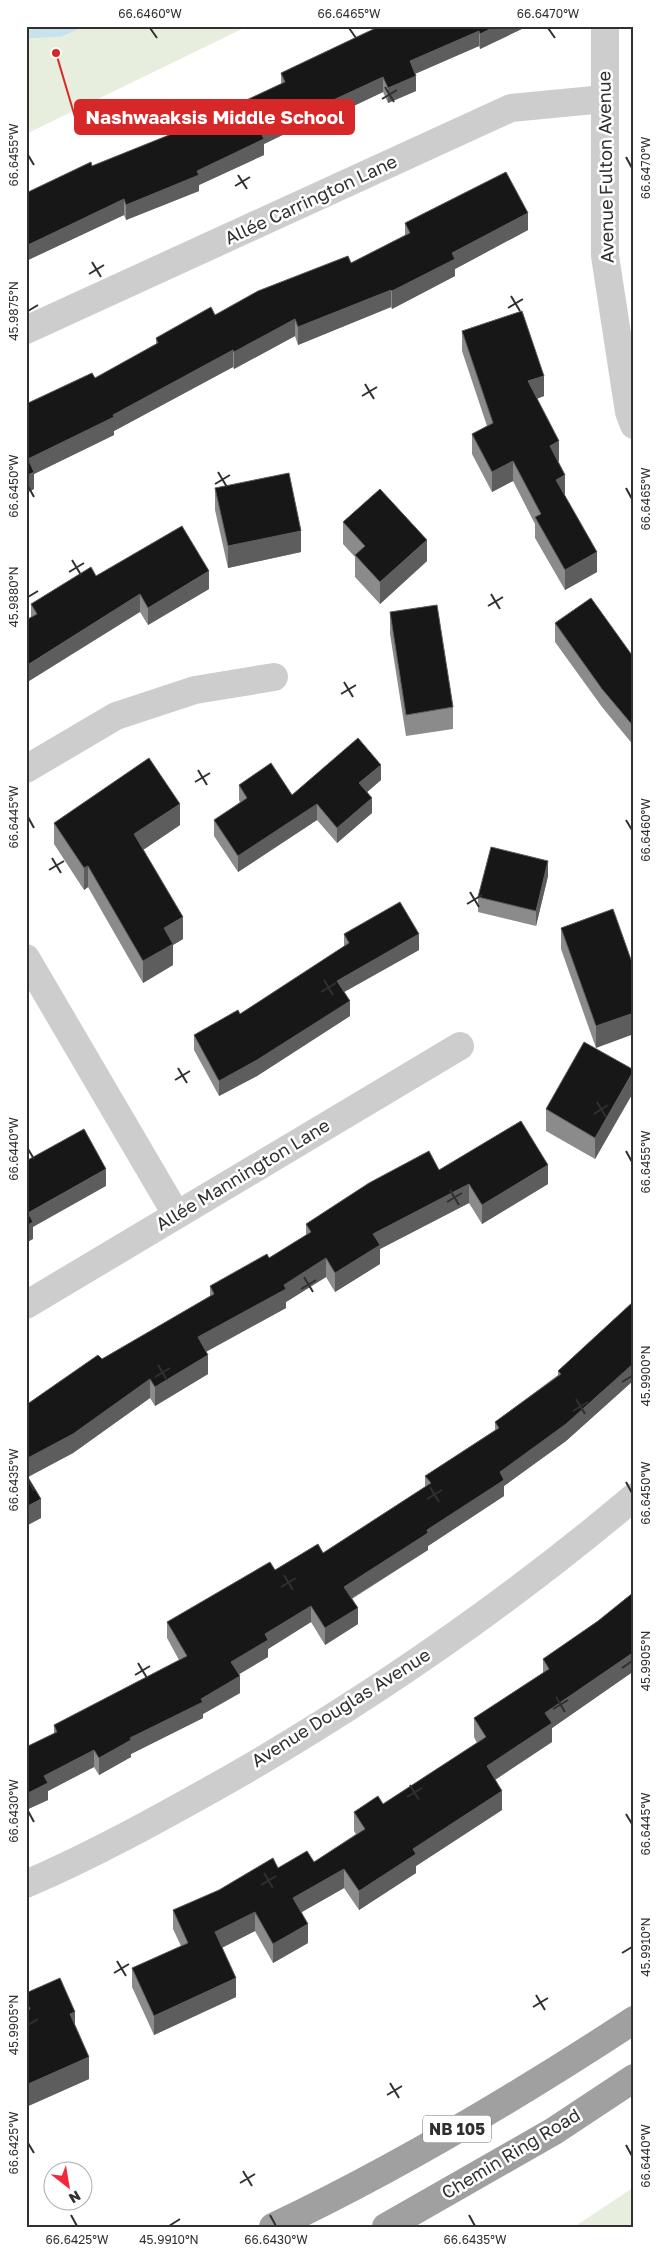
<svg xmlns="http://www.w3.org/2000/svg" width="660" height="2253" viewBox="0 0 660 2253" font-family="'Golos Text',sans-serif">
  <rect width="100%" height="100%" fill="#fff"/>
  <!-- green -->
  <g fill="#e7eedd">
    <polygon points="74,26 248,26 26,134 26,34 60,32"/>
    <polygon points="634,2187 634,2227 574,2227"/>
  </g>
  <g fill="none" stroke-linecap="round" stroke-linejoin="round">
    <!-- stream -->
    <polyline stroke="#c8e1ef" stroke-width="9" points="26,34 60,32 74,26"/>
    <!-- minor -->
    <g stroke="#cdcdcd" stroke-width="28">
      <polyline points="26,330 511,108 604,99"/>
      <polyline points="26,769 116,716 195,690 274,677"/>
      <polyline points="26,958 176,1214"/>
      <polyline points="26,1305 460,1046"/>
    </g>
    <!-- tertiary -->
    <g stroke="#cdcdcd" stroke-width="28">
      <polyline points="605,26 605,256 629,412 634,425"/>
      <path d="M26,1884c70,-30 136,-67 202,-104 143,-82 279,-176 406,-283"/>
    </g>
    <!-- trunk -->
    <g stroke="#a0a0a0" stroke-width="28">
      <path d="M273,2227c125,-59 245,-131 361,-207"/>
      <polyline points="386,2227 554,2131 634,2078"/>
    </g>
  </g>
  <!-- wall -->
  <g fill="#8b8b8b">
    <polygon points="528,26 480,49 479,46 415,74 416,91 388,103 383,92 301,131 299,127 264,144 264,155 199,185 199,191 126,220 124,215 26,261 92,166 189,127 281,84 281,73 365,33"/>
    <polygon points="405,223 528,230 455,269 455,276 392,309 391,307 298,345 295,336 234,369 233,367 114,431 114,435 34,474 34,489 26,493 26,404 95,378 156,345 156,338 215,315 351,263 405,235"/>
    <polygon points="462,331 544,396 537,399 559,461 558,461 565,495 565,496 597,572 565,590 535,538 535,524 513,481 492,492 472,454 472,434 487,426 462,351"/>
    <polygon points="215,488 301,552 228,568 215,510"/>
    <polygon points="343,522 427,561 380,604 355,577 355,557 343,544"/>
    <polygon points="96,576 209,589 148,625 140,612 31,618 31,604"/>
    <polygon points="390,612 453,707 453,729 406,736 390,634"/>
    <polygon points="555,623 634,658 634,746 602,707 555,642"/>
    <polygon points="381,780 367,792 372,813 337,843 317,820 238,872 214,836 214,820 240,803 239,800 239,785 292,795"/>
    <polygon points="54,823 180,825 143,850 183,939 173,945 173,965 143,983 88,887 84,890 54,844"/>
    <polygon points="548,876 536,926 478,912 478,897"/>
    <polygon points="561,928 634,968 596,1048 561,949"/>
    <polygon points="344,934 419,950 344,992 350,1016 257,1076 219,1096 194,1050 194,1035 240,1014 344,947"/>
    <polygon points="634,1091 595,1159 546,1131 546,1109"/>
    <polygon points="439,1170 548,1184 482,1224 469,1203 380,1249 380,1264 335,1292 326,1277 286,1302 286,1308 206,1352 208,1374 155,1406 150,1398 73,1453 28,1477 41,1518 26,1526 26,1405 102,1359 210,1296 210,1286 269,1258 306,1235 306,1224"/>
    <polygon points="634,1301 634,1380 566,1441 504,1486 504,1496 428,1546 428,1550 352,1599 358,1624 325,1645 311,1622 268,1649 268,1657 239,1674 240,1693 203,1714 203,1718 131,1754 131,1757 99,1775 94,1767 48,1791 48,1800 26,1810 26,1747 54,1734 54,1725 179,1660 167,1638 167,1622 275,1570 323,1553 425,1487 425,1476 495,1430 495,1422 558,1375 558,1371"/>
    <polygon points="634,1592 634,1671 552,1728 552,1742 495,1780 502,1810 416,1866 416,1873 359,1910 344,1888 302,1912 308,1943 273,1963 255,1931 222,1948 236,1997 154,2035 132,1987 132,1968 181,1946 173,1929 173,1910 278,1868 314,1862 356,1834 354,1831 354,1812 383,1804 477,1743 474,1737 474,1718 543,1673 543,1659 598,1621"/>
    <polygon points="26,1993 75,2025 89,2079 26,2107"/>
  </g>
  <!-- shaded-wall -->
  <g fill="#5d5d5d">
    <polygon points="496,26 528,26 480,49 480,34"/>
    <polygon points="479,31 479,46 410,76 410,61"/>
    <polygon points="416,76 416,91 388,103 388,88"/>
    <polygon points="383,77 383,92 301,131 301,115"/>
    <polygon points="299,112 299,127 264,144 264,155 199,185 199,191 126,220 126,205 197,171 260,131"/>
    <polygon points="124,199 124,215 26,261 26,266 26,246"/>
    <polygon points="528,213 528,230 455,269 455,276 392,309 392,291 452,253"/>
    <polygon points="391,290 391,307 298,345 298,327"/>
    <polygon points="295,319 295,336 234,369 234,352"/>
    <polygon points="233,350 233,367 114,431 114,435 34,474 34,489 26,493 26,476 28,459 113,415"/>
    <polygon points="544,376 544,396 528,402 528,381"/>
    <polygon points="559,441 559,461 550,466 550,446"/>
    <polygon points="513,461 513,481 492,492 492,472"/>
    <polygon points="565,475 565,495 556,500 556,480"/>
    <polygon points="301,531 301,552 228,568 228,546"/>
    <polygon points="427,540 427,561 380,604 380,582"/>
    <polygon points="597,552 597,572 565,590 565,570"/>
    <polygon points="209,571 209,589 148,625 148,608"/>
    <polygon points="140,594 140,612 26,683 26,666"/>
    <polygon points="381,765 381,780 359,799 359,783"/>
    <polygon points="372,798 372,813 337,843 337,828"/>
    <polygon points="180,804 180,825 134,856 134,834"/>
    <polygon points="317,804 317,820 238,872 238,856"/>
    <polygon points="548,861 548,876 536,926 536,911"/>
    <polygon points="88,866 88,887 84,890 84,868"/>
    <polygon points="183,917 183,939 173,945 173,965 143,983 143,961 164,928"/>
    <polygon points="419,934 419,950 337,996 337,981"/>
    <polygon points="350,1001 350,1016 257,1076 219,1096 219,1081"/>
    <polygon points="634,1013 634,1034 596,1048 596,1026"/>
    <polygon points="634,1070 634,1091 595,1159 595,1138"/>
    <polygon points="548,1165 548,1184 482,1224 482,1205"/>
    <polygon points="106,1169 106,1186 33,1227 33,1239 26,1243 26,1226 28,1213"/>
    <polygon points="469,1184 469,1203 380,1249 380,1264 335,1292 335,1273 373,1234"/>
    <polygon points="326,1258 326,1277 286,1302 286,1308 198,1356 198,1337"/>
    <polygon points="208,1355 208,1374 155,1406 155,1387"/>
    <polygon points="634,1363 634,1380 566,1441 504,1486 504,1496 428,1546 428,1550 344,1603 344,1587 427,1530 500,1472"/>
    <polygon points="150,1379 150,1398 73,1453 26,1478 26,1459"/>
    <polygon points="41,1499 41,1518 26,1526 26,1507"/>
    <polygon points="311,1606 311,1622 268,1649 268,1657 231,1679 231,1662 265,1634"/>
    <polygon points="358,1608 358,1624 325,1645 325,1628"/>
    <polygon points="634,1652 634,1671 552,1728 552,1742 487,1785 487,1766 545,1713"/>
    <polygon points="240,1676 240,1693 203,1714 203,1718 131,1754 131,1757 99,1775 99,1758 130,1738"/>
    <polygon points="94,1750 94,1767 48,1791 48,1800 26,1810 26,1794 44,1776"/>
    <polygon points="502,1791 502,1810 416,1866 416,1873 359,1910 359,1891 413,1849"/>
    <polygon points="344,1869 344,1888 293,1917 293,1898"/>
    <polygon points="255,1912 255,1931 215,1951 215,1932"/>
    <polygon points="308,1924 308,1943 273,1963 273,1944"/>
    <polygon points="236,1978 236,1997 154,2035 154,2016"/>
    <polygon points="75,2012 75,2034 70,2014"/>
    <polygon points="89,2057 89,2079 26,2107 26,2085"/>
  </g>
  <!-- building -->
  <g fill="#171717" stroke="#5d5d5d">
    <polygon points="380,26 496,26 480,34 479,31 410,61 416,76 388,88 383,77 301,115 299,112 260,131 264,139 197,171 199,175 126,205 124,199 26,246 26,193 91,162 92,166 189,127 285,82 281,73"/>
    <polygon points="506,172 528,213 452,253 455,259 392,291 391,290 298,327 295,319 234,352 233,350 113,415 114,417 28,459 34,472 26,476 26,404 92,373 95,378 158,343 156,338 211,307 215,315 258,291 348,256 351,263 410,233 405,223"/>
    <polygon points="522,311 544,376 528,381 559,441 550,446 565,475 556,480 597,552 565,570 535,517 541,514 513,461 492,472 472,434 493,423 462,331"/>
    <polygon points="289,473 301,531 228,546 215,488"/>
    <polygon points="380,489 427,540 380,582 355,555 365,546 343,522"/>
    <polygon points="182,526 209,571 148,608 140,594 26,666 26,620 37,614 31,604 91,567 96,576"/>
    <polygon points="591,598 634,658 634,727 602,689 555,623"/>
    <polygon points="437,605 453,707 406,715 390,612"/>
    <polygon points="358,738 381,765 359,783 372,798 337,828 317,804 238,856 214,820 247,798 239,785 271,763 292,795"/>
    <polygon points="149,758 180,804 134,834 183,917 164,928 173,944 143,961 88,866 84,868 54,823"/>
    <polygon points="491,847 548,861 536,911 478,897"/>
    <polygon points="400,902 419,934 337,981 350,1001 257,1060 219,1081 194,1035 238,1010 240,1014 349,943 344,934"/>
    <polygon points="613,909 634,968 634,1013 596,1026 561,928"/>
    <polygon points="584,1042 634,1070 595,1138 546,1109"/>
    <polygon points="521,1121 548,1165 482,1205 469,1184 373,1234 380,1245 335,1273 326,1258 284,1285 286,1289 198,1337 208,1355 155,1387 150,1379 73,1434 26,1459 26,1405 98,1355 102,1359 214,1294 210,1286 267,1254 269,1258 311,1232 306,1224 369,1183 429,1151 439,1170"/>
    <polygon points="84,1129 106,1169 28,1213 33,1222 26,1226 26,1170 27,1169 26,1167 26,1161"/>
    <polygon points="634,1301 634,1363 566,1424 500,1472 504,1480 427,1530 428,1533 344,1587 358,1608 325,1628 311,1606 265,1634 268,1640 231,1662 240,1676 201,1699 203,1702 130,1738 131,1740 99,1758 94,1750 44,1776 48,1783 26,1794 26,1747 57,1732 54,1725 187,1656 167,1622 270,1562 275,1570 318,1544 323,1553 431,1483 425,1476 499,1428 495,1422 561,1374 558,1371"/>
    <polygon points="26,1474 41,1499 26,1507"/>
    <polygon points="634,1592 634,1652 545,1713 552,1723 487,1766 502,1791 413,1849 416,1854 359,1891 344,1869 293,1898 308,1924 273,1944 255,1912 215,1932 236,1978 154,2016 132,1968 188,1943 173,1910 219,1890 273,1858 278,1868 307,1851 314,1862 365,1829 354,1812 378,1796 383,1804 486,1737 474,1718 549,1669 543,1659 598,1621"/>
    <polygon points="60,1978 75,2012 70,2014 89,2057 26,2085 26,2010 30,2009 26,2001 26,1993"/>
  </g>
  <!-- ticks -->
  <path fill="none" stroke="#303030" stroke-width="2" d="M150,28l7,10M349,28l7,10M548,28l7,10M385,87l9,15M382,99l15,-9M28,155l6,10M626,157l6,11M238,175l9,14M235,186l15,-9M92,262l9,15M89,274l15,-9M511,296l9,15M508,308l15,-9M28,311l10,-6M365,384l9,15M362,396l15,-9M218,472l9,15M215,484l15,-9M28,486l6,11M626,488l6,11M72,560l9,15M69,572l15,-9M491,594l9,15M28,597l10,-6M488,606l15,-9M344,682l9,15M341,694l15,-9M198,770l9,15M195,782l15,-9M28,817l6,11M626,820l6,10M52,858l9,15M49,870l15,-9M470,892l9,15M467,904l15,-9M324,980l9,15M321,992l15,-9M178,1068l9,15M175,1080l15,-9M597,1102l9,15M594,1114l14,-9M28,1149l6,10M626,1151l6,11M450,1190l9,15M447,1202l15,-9M304,1277l9,15M301,1289l15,-9M158,1365l9,15M155,1377l15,-9M622,1382l10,-6M576,1399l9,15M573,1411l15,-9M28,1480l6,11M626,1482l6,11M430,1487l9,15M427,1499l15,-9M284,1575l9,15M281,1587l15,-9M138,1663l9,15M622,1668l10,-7M135,1675l15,-9M556,1697l9,15M553,1709l15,-9M410,1785l9,15M407,1797l15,-9M28,1811l6,11M626,1814l6,10M264,1873l9,15M261,1885l15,-9M622,1953l10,-6M117,1961l9,15M114,1973l15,-9M536,1995l9,15M533,2007l15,-9M28,2025l10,-6M390,2083l9,15M387,2095l15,-9M28,2143l6,10M626,2145l6,11M243,2171l9,15M240,2183l15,-9M71,2215l6,11M270,2215l6,11M469,2215l6,11M169,2226l11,-7"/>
  <g text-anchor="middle" stroke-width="5" stroke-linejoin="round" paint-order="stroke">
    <!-- shield labels -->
    <rect fill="#fff" stroke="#6e6e6e" stroke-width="1" x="423" y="2115.5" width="68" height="27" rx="4"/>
    <g font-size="16" font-weight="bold" fill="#303030">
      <text x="457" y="2135">NB 105</text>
    </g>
    <!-- street labels -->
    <g font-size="18" fill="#303030" stroke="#fff">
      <text transform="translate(606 167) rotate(-91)" y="6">Avenue Fulton Avenue</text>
      <text transform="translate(311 200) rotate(-25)" y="6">Allée Carrington Lane</text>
      <text transform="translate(243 1175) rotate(-31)" y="6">Allée Mannington Lane</text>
      <text transform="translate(341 1708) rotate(-32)" y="6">Avenue Douglas Avenue</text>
      <text transform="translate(511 2154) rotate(-31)" y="6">Chemin Ring Road</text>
    </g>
  </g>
  <!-- callouts -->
  <path fill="none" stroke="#d62828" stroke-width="2" d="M56 53L75 117"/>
  <circle fill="#d62828" stroke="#fff" stroke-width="2" cx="56" cy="53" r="5"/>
  <rect fill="#d62828" stroke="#d62828" stroke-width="2" x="75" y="100" width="279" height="34" rx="5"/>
  <g font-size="19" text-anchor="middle" font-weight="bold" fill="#fff">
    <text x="215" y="124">Nashwaaksis Middle School</text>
  </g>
  <!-- border -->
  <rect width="660" height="2253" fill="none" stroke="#ffffff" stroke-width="55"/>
  <!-- north arrow -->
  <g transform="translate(68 2186) rotate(149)"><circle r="24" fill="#ffffff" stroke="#acacac"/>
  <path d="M0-4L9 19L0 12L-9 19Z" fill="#f2273e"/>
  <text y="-8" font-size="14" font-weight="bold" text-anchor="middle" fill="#303030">N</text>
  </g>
  <rect x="28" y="28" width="604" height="2198" fill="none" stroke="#303030" stroke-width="2"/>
  <g font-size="12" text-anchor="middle" fill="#303030">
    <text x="150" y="18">66.6460°W</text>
    <text x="349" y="18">66.6465°W</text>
    <text x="548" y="18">66.6470°W</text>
    <text transform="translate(14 155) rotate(-90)" y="4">66.6455°W</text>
    <text transform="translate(646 168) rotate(-90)" y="4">66.6470°W</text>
    <text transform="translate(14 311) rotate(-90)" y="4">45.9875°N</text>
    <text transform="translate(14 486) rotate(-90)" y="4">66.6450°W</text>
    <text transform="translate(646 499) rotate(-90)" y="4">66.6465°W</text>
    <text transform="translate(14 597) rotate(-90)" y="4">45.9880°N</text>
    <text transform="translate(14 817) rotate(-90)" y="4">66.6445°W</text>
    <text transform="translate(646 830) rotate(-90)" y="4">66.6460°W</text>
    <text transform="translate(14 1149) rotate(-90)" y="4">66.6440°W</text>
    <text transform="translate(646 1162) rotate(-90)" y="4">66.6455°W</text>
    <text transform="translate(646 1376) rotate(-90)" y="4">45.9900°N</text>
    <text transform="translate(14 1480) rotate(-90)" y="4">66.6435°W</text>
    <text transform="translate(646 1493) rotate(-90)" y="4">66.6450°W</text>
    <text transform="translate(646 1661) rotate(-90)" y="4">45.9905°N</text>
    <text transform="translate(14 1811) rotate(-90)" y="4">66.6430°W</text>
    <text transform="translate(646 1824) rotate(-90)" y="4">66.6445°W</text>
    <text transform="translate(646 1947) rotate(-90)" y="4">45.9910°N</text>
    <text transform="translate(14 2025) rotate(-90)" y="4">45.9905°N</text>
    <text transform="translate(14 2143) rotate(-90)" y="4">66.6425°W</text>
    <text transform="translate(646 2156) rotate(-90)" y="4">66.6440°W</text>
    <text x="77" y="2244">66.6425°W</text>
    <text x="169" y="2244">45.9910°N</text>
    <text x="276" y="2244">66.6430°W</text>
    <text x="475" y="2244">66.6435°W</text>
  </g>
</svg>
